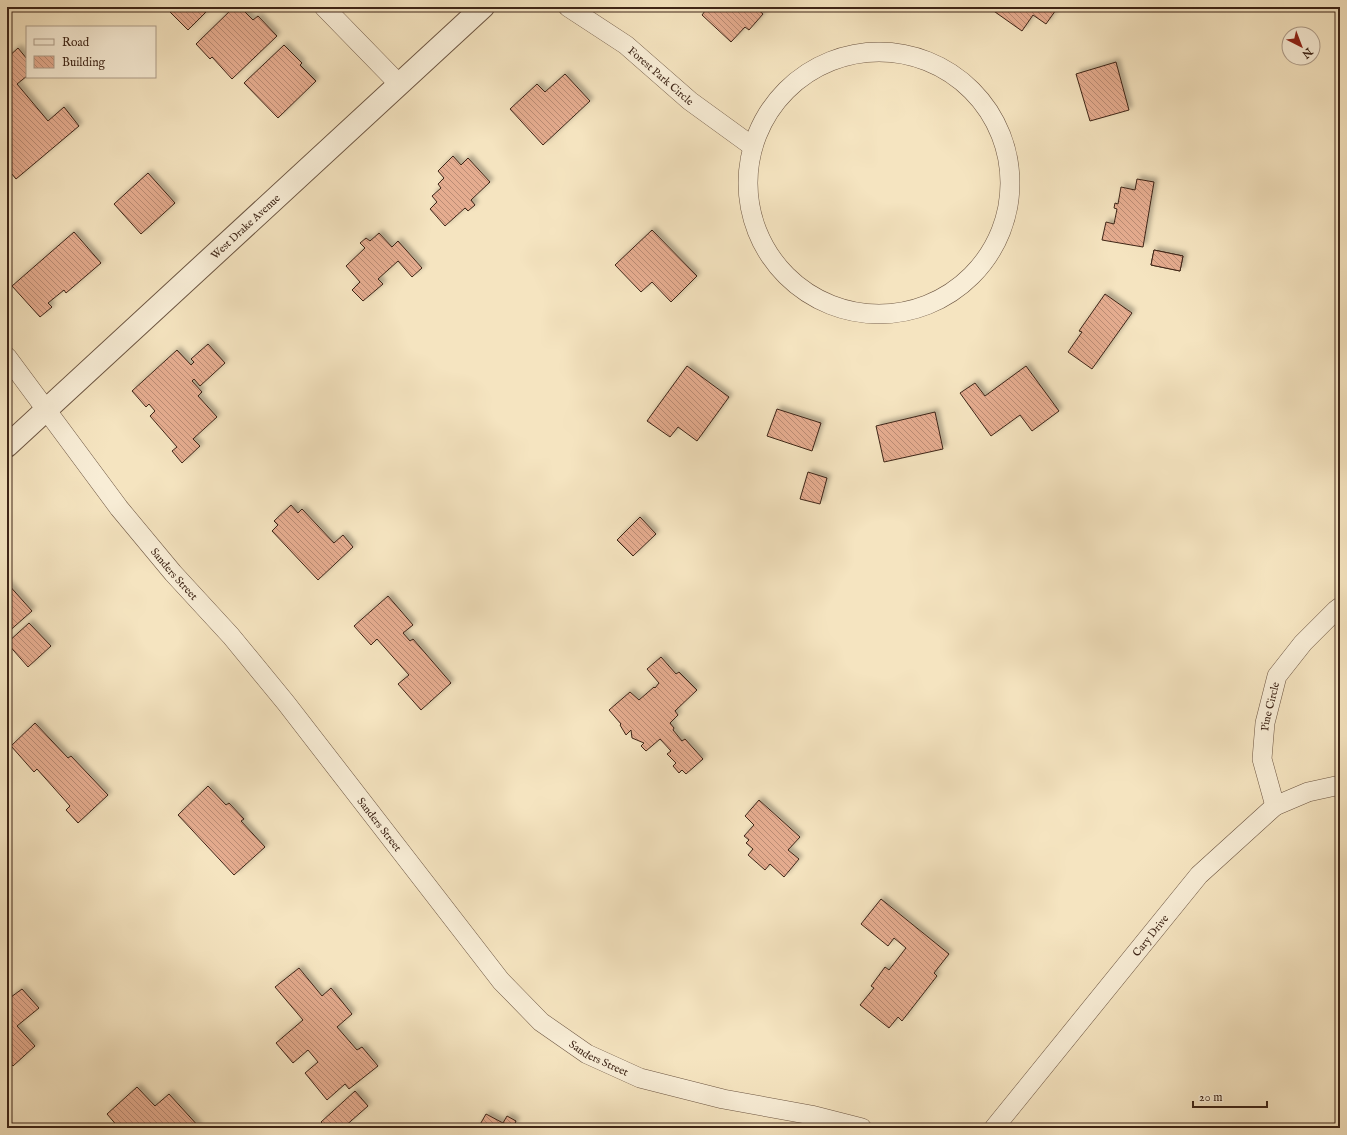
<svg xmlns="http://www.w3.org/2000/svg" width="1347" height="1135" viewBox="0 0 1347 1135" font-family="'IM FELL English',serif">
  <defs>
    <pattern id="building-back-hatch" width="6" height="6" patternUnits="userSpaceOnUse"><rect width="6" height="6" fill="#e5ac8f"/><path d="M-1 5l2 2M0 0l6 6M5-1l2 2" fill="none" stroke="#bb8c74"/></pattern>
    <filter id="shadow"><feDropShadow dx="3.5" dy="-3.5" stdDeviation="2" flood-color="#0004"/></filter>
  </defs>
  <rect width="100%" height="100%" fill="#f5e4c0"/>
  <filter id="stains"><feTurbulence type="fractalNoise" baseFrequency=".005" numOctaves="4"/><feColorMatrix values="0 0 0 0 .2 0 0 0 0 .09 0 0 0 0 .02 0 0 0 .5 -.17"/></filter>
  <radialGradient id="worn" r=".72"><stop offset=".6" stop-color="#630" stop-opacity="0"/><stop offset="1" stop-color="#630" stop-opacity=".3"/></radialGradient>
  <!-- building -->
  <g fill="url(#building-back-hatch)" stroke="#3e2517" filter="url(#shadow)">
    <polygon points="165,7 211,7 188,30"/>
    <polygon points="234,7 240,7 253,20 258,16 277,36 232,79 212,57 210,59 196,44"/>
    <polygon points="701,7 755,7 763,14 749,30 745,27 731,42 702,15 705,11"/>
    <polygon points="988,7 1058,7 1046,24 1033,15 1022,31"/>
    <polygon points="284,45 302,63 300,65 316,81 278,118 244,83"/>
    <polygon points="18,48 27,59 27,76 17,84 48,121 64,107 79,126 16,179 7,168 7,58"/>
    <polygon points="1116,62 1129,110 1090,121 1076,74"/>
    <polygon points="565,74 590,101 543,145 510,109 537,84 545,92"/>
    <polygon points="453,156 461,165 468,158 490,182 471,200 475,205 468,211 465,208 445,226 430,209 437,202 432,196 441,188 438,184 444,178 438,171"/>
    <polygon points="148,173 175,203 141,234 114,204"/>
    <polygon points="1137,179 1154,182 1143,247 1102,240 1106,222 1114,224 1117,209 1114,208 1115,203 1118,204 1121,187 1135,190"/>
    <polygon points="652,230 697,276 671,302 652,282 641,292 615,265"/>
    <polygon points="74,232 101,263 66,293 64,290 48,303 52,307 40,317 12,286"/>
    <polygon points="379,233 392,247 398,241 422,268 412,277 398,261 378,279 383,284 363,301 352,290 360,282 346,266 365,248 360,243 366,238 370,241"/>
    <polygon points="1154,250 1183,256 1180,271 1151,265"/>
    <polygon points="1154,250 1183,256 1180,271 1151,265"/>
    <polygon points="1105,294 1132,313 1092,369 1068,352 1082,332 1079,331"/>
    <polygon points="208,344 225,363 200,386 194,379 192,381 202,392 198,396 217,417 193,439 200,446 182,463 172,451 177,447 150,416 155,411 149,404 146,407 132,391 177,350 191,365 194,362 191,359"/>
    <polygon points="687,366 729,397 697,441 678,427 670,437 647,421"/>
    <polygon points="1026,366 1059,411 1032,431 1020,415 991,436 960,393 975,383 985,396"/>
    <polygon points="777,409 821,423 812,451 767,436"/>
    <polygon points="935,412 943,449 884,462 876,426"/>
    <polygon points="808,472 827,478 820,504 800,499"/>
    <polygon points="291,505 298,513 302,509 334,543 343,535 353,547 318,580 272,531 278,525 274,521"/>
    <polygon points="640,517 656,534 633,556 617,540"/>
    <polygon points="7,583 32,611 7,633"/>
    <polygon points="388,596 413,625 403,633 410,641 413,639 451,683 421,710 398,684 409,675 377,639 371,645 354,626"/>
    <polygon points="29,623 51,646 28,667 7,643"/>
    <polygon points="661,657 676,674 679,672 697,690 675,711 678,715 670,723 674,728 673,730 682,741 685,739 703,759 686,774 682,770 679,773 673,766 676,763 667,754 671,751 660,739 646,751 641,746 644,743 632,738 631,730 626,735 620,725 621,724 609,710 630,692 639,700 654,687 655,688 659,683 647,669"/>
    <polygon points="35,723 68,758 71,756 108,795 78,823 66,810 70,806 37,769 34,772 11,746"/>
    <polygon points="208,786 226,805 229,803 244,819 241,821 265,847 234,875 178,815"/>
    <polygon points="759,800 800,837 788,850 799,859 784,877 770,864 765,870 748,855 753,849 746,843 749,840 744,836 754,825 745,816"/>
    <polygon points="881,899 949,954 934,973 937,976 902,1021 898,1017 889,1028 860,1005 874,988 871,986 885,967 889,970 906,948 894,938 888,946 861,924"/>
    <polygon points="299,968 322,996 331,988 352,1014 337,1027 357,1050 362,1047 378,1066 349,1089 345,1084 327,1100 305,1073 318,1062 308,1050 293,1063 276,1043 303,1020 275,987"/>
    <polygon points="22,989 39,1008 17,1026 35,1046 13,1066 7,1059 7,1000"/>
    <polygon points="137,1087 155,1106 169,1094 200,1128 119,1128 107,1114"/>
    <polygon points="355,1091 368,1106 343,1128 327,1128 321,1122"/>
    <polygon points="486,1114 503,1123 507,1116 516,1121 513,1128 478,1128"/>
  </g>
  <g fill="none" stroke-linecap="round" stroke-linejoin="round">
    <defs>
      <g id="minor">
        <polyline points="324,7 399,84"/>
        <path id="s1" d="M568,7l58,38 64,56 62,45"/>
        <circle cx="879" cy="183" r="131"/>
        <path id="s2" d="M7,357l112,151 54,65 58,63 55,67 215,278 40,41 46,32 53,24 83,21 88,16 51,13"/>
        <path id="s3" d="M1275,806l-13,-47 3,-36 12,-47 26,-33 33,-33 4,-3"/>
        <path id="s4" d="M994,1128l205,-253 76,-69 33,-14 32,-7"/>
      </g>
      <g id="tertiary">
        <path id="s5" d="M7,446l476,-439"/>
      </g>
    </defs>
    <!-- minor casing -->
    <use href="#minor" stroke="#6c5541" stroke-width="20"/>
    <!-- tertiary casing -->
    <use href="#tertiary" stroke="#6c5541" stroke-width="24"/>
    <!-- minor -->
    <use href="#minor" stroke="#f8edd6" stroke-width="19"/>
    <!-- tertiary -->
    <use href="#tertiary" stroke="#f8edd6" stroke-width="22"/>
  </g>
  <g text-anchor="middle" stroke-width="3.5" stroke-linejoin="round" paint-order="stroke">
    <!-- street labels -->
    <g font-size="11" fill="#3e2517" stroke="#f8edd6">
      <text dy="4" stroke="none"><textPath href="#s1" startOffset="116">Forest Park Circle</textPath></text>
      <text dy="4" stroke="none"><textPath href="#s5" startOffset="324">West Drake Avenue</textPath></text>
      <text dy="4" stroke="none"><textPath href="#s2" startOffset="274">Sanders Street</textPath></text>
      <text dy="4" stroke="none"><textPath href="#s3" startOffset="102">Pine Circle</textPath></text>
      <text dy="4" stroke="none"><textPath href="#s2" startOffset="598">Sanders Street</textPath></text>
      <text dy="4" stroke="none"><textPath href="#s4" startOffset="248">Cary Drive</textPath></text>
      <text dy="4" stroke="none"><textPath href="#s2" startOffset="922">Sanders Street</textPath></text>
    </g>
  </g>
  <!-- margin -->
  <rect width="1347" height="1135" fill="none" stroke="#f5e4c0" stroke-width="24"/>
  <rect x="8" y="8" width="1331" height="1119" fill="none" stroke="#3e2517" stroke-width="2"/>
  <rect x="12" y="12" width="1323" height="1111" fill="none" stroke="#3e2517"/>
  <!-- legend -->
  <rect x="26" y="26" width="130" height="52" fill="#f8edd6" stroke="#ae9d8a"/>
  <rect x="34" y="39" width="20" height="6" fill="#f8edd6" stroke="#ae9d8a"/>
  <text x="62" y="46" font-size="12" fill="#3e2517">Road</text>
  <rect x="34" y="56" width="20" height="12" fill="url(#building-back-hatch)" stroke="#ae9d8a"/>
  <text x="62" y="66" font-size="12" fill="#3e2517">Building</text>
  <!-- north arrow -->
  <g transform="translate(1301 46) rotate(138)"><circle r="19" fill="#f8edd6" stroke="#ae9d8a"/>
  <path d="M0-3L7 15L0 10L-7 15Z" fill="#8f2418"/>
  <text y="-6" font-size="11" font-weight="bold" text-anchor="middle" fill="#3e2517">N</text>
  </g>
  <!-- scale -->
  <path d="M1193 1101v6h74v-6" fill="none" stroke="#3e2517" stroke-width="2"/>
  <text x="1199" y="1101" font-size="12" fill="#3e2517" stroke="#f8edd6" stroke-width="3" paint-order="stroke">20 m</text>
  <rect width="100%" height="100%" filter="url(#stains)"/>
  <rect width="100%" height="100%" fill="url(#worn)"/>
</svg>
